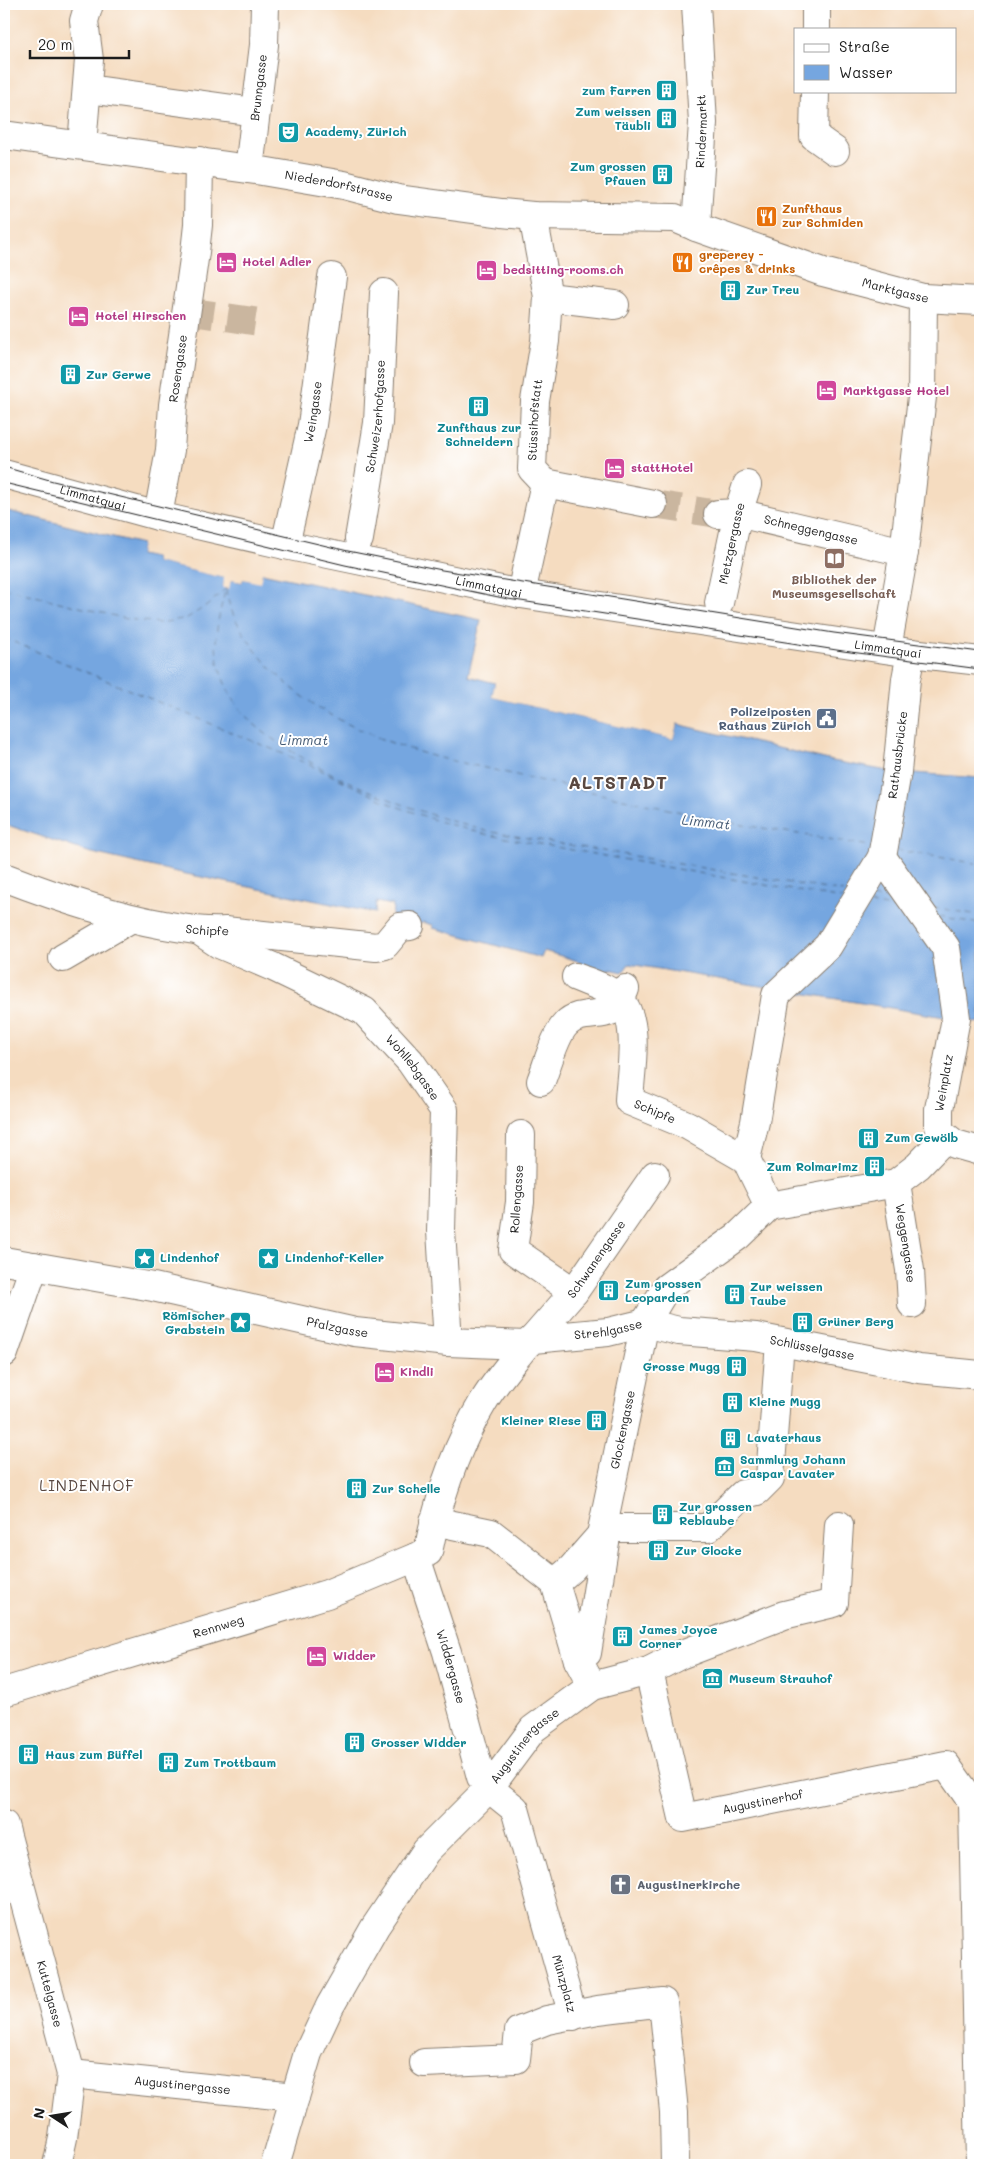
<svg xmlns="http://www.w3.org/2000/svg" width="984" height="2169" viewBox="0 0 984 2169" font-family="Mali,sans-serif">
  <rect width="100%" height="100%" fill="#fff"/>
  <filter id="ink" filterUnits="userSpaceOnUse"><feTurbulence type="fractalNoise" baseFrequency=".02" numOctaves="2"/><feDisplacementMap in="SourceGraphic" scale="10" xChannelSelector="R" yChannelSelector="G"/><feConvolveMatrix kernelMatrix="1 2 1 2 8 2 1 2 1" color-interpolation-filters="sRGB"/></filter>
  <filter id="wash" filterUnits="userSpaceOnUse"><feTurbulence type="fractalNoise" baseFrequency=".0096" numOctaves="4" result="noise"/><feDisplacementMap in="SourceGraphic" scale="20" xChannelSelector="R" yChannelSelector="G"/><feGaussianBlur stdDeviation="1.12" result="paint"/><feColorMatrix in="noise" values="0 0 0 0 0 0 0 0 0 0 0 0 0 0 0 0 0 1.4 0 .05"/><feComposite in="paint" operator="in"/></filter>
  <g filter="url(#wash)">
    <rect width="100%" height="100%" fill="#f5dcc0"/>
    <!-- water -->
    <polygon fill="#75a6e0" stroke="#48617e" points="4,510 142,544 140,555 156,558 156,562 225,578 223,587 228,589 231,580 242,582 243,579 259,582 262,573 481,620 468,676 495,683 492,697 673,739 677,724 833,761 888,771 980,778 980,1023 629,964 623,972 609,969 605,978 579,970 581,962 544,951 541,958 433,928 433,925 423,922 421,924 392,916 393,905 376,902 375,913 172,871 88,852 4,824"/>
    <!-- pier -->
    <g fill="#f5dcc0">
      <polygon points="142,544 145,545 143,553 157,556 159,560 226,576 226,586 231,577 240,579 243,576 258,580 260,572 262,573 260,583 243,579 242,582 231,580 229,589 223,588 224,578 156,562 156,558 140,554"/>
      <polygon points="495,683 497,683 495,695 671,736 675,724 677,724 673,739 492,697"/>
    </g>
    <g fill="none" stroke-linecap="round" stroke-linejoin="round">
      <!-- ferry -->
      <g stroke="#445a74" stroke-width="1" stroke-dasharray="6 5" stroke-linecap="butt">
        <path d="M4,588l123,31 33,4 27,-5 21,-13 18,-17c-7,26 -14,52 -7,78 5,21 19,44 35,58 21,19 48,34 73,47 51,26 103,45 159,60l358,61"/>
        <path d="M226,589c2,21 15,41 27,58 45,60 112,90 183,110l290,65 144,24"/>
        <polyline points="4,638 308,764 393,805 438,821 484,834 842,899"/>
        <polyline points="896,850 980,864"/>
        <polyline points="873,897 896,901"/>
        <polyline points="870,904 903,910"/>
        <polyline points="934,908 980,915"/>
        <polyline points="939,916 980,924"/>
      </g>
    </g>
  </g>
  <g filter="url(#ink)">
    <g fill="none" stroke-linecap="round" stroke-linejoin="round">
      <!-- minor-tunnel -->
      <g stroke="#cab69f" stroke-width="28" stroke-dasharray="28 14" stroke-linecap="butt">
        <polyline points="186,311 266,323"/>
        <polyline points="653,504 718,514"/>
      </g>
      <defs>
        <g id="minor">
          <polyline points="816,29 816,4"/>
          <polyline points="88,89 255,112"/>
          <polyline points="815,91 814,136 835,151"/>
          <path id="s1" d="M4,135l258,36 82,14 54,14 104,14 31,3 142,2 21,9 127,45 100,26 57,3"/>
          <polyline points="82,145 89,60 84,21 89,4"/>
          <path id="s2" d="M249,169l15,-124 1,-41"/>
          <path id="s3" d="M696,227l7,-104 -7,-119"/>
          <polyline points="548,297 615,305"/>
          <path id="s4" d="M4,474l154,42 127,29 236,49 390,59 69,8"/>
          <polyline points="545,483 653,504"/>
          <path id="s5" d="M718,514l20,-1 166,39"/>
          <path id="s6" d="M158,516l12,-66 3,-45 22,-153 3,-27 1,-64"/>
          <path id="s7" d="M359,539l19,-116 6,-130"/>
          <path id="s8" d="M285,545l27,-120 20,-148"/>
          <path id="s9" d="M521,594l24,-111 -13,-14 3,-68 10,-60 3,-44 -15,-81"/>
          <path id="s10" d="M719,603l19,-90 9,-28"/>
          <polyline points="887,649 904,552 922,397 923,298"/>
          <polyline points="911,653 906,679 897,772 882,857 946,948 956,1018 939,1109 939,1126 941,1133 955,1144 980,1151"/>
          <path id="s11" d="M4,877c52,20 105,38 160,48 23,4 38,7 61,6l151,16 9,-2 15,-18 10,-1"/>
          <path id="s12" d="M201,932l18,12 54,23 91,44 46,50 34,49 -3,121 7,111"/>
          <polyline points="63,958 130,919"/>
          <path id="s13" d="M576,977c14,6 34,11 44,23 21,21 10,74 9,101l58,24 59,34 23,47"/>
          <path d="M541,1081c6,-15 14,-46 25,-57 13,-14 35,-6 48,-15 6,-4 8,-14 11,-20"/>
          <polyline points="521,1135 520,1202 513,1250 574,1292"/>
          <polyline points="746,1159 755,1122 776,995 828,946 882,857"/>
          <path id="s14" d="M896,1183l14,87 2,34"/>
          <path id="s15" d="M4,1261l149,26 202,45 93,10 78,3"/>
          <path id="s16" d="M533,1339l41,-47 81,-117"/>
          <polyline points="4,1353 34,1266"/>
          <polyline points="434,1521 491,1533 555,1583 578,1660"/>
          <polyline points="603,1528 708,1528 743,1494 757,1491 770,1478 780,1342"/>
          <path id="s17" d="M416,1557l31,95 34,125 8,11 26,21 58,207"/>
          <polyline points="555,1583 572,1568 601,1535"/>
          <path id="s18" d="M649,1671l34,147 263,-53 27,38"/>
          <path id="s19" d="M592,1686l-14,-26 9,-7 19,-117 -5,-1 44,-212 21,-35 72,-52 31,-30 127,-23 22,-17 27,-28"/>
          <path id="s20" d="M4,1692l323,-98 101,-42c10,-51 27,-103 54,-148 12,-21 29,-40 44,-59l7,-6 75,-7 37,-9 34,8 77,6 163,32 61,6"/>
          <polyline points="973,1803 980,2164"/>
          <path id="s21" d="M4,1825l67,249 -8,64 -6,27"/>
          <polyline points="424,2063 516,2059 519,2031 547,2020 598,2010 663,2002 674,2112 675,2165"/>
          <path id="s22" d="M71,2074l224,23"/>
          <path id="s23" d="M275,2165l33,-112 22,-47 45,-79 51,-76 63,-63 44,-59 59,-43 57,-15 31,-16 104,-40 50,-12 5,-78"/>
        </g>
      </defs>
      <!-- minor casing -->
      <use href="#minor" stroke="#887c6e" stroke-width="30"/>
      <!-- minor -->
      <use href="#minor" stroke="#fff" stroke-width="28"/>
      <!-- tram -->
      <g stroke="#1c1c1c" stroke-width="1">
        <polyline points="4,467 53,481 348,551 442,570 834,633 980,652"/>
        <polyline points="4,483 345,565 508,599 843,651 980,669"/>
      </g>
    </g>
  </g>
  <!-- icons -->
  <defs>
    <symbol id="building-square" viewBox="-11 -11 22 22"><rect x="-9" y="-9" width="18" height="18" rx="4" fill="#0f9aa8" stroke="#fff"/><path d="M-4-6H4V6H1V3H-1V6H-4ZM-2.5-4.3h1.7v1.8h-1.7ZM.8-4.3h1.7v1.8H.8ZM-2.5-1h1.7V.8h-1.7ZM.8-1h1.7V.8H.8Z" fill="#fff"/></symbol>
    <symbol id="theatre-square" viewBox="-11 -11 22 22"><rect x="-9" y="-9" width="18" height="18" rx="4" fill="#0f9aa8" stroke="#fff"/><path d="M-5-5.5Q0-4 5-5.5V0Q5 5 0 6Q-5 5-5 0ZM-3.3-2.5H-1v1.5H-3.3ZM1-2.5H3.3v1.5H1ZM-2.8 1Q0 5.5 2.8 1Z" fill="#fff"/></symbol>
    <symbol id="restaurant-square" viewBox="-11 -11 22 22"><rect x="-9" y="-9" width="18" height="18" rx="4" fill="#e8710a" stroke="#fff"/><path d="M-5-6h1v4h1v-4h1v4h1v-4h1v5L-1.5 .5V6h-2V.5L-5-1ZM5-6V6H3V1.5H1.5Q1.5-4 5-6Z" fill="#fff"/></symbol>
    <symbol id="hotel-square" viewBox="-11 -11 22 22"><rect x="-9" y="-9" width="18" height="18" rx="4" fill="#d1479c" stroke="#fff"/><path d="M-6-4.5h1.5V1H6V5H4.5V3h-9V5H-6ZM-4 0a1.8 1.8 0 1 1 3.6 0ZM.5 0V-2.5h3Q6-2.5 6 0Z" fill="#fff"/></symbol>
    <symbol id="library-square" viewBox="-11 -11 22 22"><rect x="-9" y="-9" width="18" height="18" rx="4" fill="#8d6e63" stroke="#fff"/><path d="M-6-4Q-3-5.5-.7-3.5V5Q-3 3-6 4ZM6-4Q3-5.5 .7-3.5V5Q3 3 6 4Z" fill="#fff"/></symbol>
    <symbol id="civic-square" viewBox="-11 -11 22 22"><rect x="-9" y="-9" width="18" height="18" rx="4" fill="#5c6f8a" stroke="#fff"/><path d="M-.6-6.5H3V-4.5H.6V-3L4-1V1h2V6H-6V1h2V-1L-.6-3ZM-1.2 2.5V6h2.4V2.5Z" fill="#fff"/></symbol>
    <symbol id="sight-square" viewBox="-11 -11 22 22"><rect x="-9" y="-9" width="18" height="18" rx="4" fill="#0f9aa8" stroke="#fff"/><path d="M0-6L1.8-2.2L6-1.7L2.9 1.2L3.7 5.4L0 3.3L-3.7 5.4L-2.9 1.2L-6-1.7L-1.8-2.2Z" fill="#fff"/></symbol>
    <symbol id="museum-square" viewBox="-11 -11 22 22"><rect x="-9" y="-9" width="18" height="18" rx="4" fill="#0f9aa8" stroke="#fff"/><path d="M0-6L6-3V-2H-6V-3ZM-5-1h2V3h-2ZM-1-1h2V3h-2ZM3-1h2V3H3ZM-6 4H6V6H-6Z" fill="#fff"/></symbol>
    <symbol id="church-square" viewBox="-11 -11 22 22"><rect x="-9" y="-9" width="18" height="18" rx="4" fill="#6b7280" stroke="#fff"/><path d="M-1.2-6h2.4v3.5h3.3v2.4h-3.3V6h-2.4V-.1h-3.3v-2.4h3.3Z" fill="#fff"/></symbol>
  </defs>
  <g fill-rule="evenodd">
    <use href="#building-square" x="654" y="78" width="25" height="25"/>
    <use href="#building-square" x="654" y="106" width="25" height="25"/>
    <use href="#theatre-square" x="276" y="120" width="25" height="25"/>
    <use href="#building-square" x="650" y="162" width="25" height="25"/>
    <use href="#restaurant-square" x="754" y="204" width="25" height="25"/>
    <use href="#hotel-square" x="214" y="250" width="25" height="25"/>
    <use href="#restaurant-square" x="670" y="250" width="25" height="25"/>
    <use href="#hotel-square" x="474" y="258" width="25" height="25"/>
    <use href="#building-square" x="718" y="278" width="25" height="25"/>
    <use href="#hotel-square" x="66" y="304" width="25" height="25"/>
    <use href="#building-square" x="58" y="362" width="25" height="25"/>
    <use href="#hotel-square" x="814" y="378" width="25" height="25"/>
    <use href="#building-square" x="466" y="394" width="25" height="25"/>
    <use href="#hotel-square" x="602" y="456" width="25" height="25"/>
    <use href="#library-square" x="822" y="546" width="25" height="25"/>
    <use href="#civic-square" x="814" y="706" width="25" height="25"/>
    <use href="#building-square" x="856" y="1126" width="25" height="25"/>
    <use href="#building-square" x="862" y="1154" width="25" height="25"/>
    <use href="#sight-square" x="132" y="1246" width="25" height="25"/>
    <use href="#sight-square" x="256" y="1246" width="25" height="25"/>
    <use href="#building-square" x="596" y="1278" width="25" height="25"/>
    <use href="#building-square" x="722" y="1282" width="25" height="25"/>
    <use href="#building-square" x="790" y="1310" width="25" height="25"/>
    <use href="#sight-square" x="228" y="1310" width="25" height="25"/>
    <use href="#building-square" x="724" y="1354" width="25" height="25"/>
    <use href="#hotel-square" x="372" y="1360" width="25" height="25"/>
    <use href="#building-square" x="720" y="1390" width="25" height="25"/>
    <use href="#building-square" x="584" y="1408" width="25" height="25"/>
    <use href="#building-square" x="718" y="1426" width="25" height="25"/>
    <use href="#museum-square" x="712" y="1454" width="25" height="25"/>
    <use href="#building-square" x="344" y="1476" width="25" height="25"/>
    <use href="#building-square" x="650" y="1502" width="25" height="25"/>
    <use href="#building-square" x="646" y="1538" width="25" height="25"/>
    <use href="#building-square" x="610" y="1624" width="25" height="25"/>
    <use href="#hotel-square" x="304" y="1644" width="25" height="25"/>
    <use href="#museum-square" x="700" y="1666" width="25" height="25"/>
    <use href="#building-square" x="342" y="1730" width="25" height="25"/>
    <use href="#building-square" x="16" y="1742" width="25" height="25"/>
    <use href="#building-square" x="156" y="1750" width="25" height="25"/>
    <use href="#church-square" x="608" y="1872" width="25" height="25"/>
  </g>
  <g text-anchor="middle" stroke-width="4" stroke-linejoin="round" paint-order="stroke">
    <!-- street labels -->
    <g font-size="12" fill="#1c1c1c" stroke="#fff">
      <text dy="4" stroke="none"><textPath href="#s2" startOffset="82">Brunngasse</textPath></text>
      <text dy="4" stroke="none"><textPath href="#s3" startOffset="96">Rindermarkt</textPath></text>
      <text dy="4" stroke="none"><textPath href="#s1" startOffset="339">Niederdorfstrasse</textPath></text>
      <text dy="4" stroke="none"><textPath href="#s1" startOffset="910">Marktgasse</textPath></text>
      <text dy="4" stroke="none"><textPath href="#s6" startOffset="149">Rosengasse</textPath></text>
      <text dy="4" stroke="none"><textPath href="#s8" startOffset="136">Weingasse</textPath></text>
      <text dy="4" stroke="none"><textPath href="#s7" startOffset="124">Schweizerhofgasse</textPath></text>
      <text dy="4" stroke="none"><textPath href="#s9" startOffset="182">Stüssihofstatt</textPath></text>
      <text dy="4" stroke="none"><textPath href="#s4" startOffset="92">Limmatquai</textPath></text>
      <text dy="4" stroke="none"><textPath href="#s5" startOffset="95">Schneggengasse</textPath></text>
      <text dy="4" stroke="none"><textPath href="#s10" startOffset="61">Metzgergasse</textPath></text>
      <text dy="4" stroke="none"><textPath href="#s4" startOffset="498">Limmatquai</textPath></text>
      <text dy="4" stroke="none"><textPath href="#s4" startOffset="902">Limmatquai</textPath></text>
      <text transform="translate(898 755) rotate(-83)" y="4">Rathausbrücke</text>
      <text dy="4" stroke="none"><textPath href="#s11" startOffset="211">Schipfe</textPath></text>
      <text dy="4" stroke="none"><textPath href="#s12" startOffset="256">Wohllebgasse</textPath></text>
      <text transform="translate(944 1083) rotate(-80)" y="4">Weinplatz</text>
      <text dy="4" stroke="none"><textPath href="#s13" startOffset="182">Schipfe</textPath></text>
      <text transform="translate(517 1199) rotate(-86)" y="4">Rollengasse</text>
      <text dy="4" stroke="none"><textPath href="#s14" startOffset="61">Weggengasse</textPath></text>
      <text dy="4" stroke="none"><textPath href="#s16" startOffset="102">Schwanengasse</textPath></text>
      <text dy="4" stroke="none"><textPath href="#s15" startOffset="340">Pfalzgasse</textPath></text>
      <text dy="4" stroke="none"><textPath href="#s20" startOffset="764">Strehlgasse</textPath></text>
      <text dy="4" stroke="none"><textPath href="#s20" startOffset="971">Schlüsselgasse</textPath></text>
      <text dy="4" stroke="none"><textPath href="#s19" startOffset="272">Glockengasse</textPath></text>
      <text dy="4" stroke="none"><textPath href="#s20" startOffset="224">Rennweg</textPath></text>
      <text dy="4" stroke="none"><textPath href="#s17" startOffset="115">Widdergasse</textPath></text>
      <text dy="4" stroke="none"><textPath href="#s23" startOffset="496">Augustinergasse</textPath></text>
      <text dy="4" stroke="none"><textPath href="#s18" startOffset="232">Augustinerhof</textPath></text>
      <text dy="4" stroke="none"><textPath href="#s17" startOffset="458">Münzplatz</textPath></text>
      <text dy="4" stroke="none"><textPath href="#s21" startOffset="175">Kuttelgasse</textPath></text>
      <text dy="4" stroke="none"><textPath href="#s22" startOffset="112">Augustinergasse</textPath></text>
    </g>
    <!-- culture labels -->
    <g font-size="12" font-weight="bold" fill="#0d838f" stroke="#fff" text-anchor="start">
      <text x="651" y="95" text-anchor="end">zum Farren</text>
      <text x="651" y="116" text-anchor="end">Zum weissen<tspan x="651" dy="14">Täubli</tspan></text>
      <text x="305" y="136">Academy, Zürich</text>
      <text x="646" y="171" text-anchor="end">Zum grossen<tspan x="646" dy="14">Pfauen</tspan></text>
      <text x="746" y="294">Zur Treu</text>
      <text x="86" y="379">Zur Gerwe</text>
      <text x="479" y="432" text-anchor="middle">Zunfthaus zur<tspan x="479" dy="14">Schneidern</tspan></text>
      <text x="885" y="1142">Zum Gewölb</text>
      <text x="858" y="1171" text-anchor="end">Zum Rolmarimz</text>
      <text x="160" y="1262">Lindenhof</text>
      <text x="285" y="1262">Lindenhof-Keller</text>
      <text x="625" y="1288">Zum grossen<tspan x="625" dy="14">Leoparden</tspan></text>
      <text x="750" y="1291">Zur weissen<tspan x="750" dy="14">Taube</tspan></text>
      <text x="225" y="1320" text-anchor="end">Römischer<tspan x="225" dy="14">Grabstein</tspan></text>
      <text x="818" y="1326">Grüner Berg</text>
      <text x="720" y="1371" text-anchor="end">Grosse Mugg</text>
      <text x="749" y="1406">Kleine Mugg</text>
      <text x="581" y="1425" text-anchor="end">Kleiner Riese</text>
      <text x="747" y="1442">Lavaterhaus</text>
      <text x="740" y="1464">Sammlung Johann<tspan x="740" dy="14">Caspar Lavater</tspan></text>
      <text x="372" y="1493">Zur Schelle</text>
      <text x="679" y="1511">Zur grossen<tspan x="679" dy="14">Reblaube</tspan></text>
      <text x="675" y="1555">Zur Glocke</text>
      <text x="639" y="1634">James Joyce<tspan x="639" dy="14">Corner</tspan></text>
      <text x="729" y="1683">Museum Strauhof</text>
      <text x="371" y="1747">Grosser Widder</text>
      <text x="45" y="1759">Haus zum Büffel</text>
      <text x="184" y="1767">Zum Trottbaum</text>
    </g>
    <!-- food labels -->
    <g font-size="12" font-weight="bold" fill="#c56008" stroke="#fff" text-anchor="start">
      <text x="782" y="213">Zunfthaus<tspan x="782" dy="14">zur Schmiden</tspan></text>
      <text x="699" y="259">greperey -<tspan x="699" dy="14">crêpes &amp; drinks</tspan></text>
    </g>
    <!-- hotel labels -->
    <g font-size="12" font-weight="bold" fill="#b23c85" stroke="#fff" text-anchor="start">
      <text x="242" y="266">Hotel Adler</text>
      <text x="503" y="274">bedsitting-rooms.ch</text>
      <text x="95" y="320">Hotel Hirschen</text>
      <text x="843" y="395">Marktgasse Hotel</text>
      <text x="631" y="472">stattHotel</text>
      <text x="400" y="1376">Kindli</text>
      <text x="333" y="1660">Widder</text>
    </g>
    <!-- education labels -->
    <g font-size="12" font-weight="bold" fill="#785e54" stroke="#fff">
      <text x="834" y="584">Bibliothek der<tspan x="834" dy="14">Museumsgesellschaft</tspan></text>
    </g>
    <!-- service labels -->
    <g font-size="12" font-weight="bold" fill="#4e5e75" stroke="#fff" text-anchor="end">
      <text x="811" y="716">Polizeiposten<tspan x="811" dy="14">Rathaus Zürich</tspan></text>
    </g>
    <!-- worship labels -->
    <g font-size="12" font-weight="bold" fill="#5b616d" stroke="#fff" text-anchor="start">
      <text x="637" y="1889">Augustinerkirche</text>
    </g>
    <!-- water labels -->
    <g font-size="14" font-style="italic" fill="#445a74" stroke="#fff">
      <text x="304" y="745">Limmat</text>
      <text transform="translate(706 822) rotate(6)" y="5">Limmat</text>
    </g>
    <!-- quarter labels -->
    <g font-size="15" letter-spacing="1" fill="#594841" stroke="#fff">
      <text x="87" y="1491">LINDENHOF</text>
    </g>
    <!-- district labels -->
    <g font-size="18" font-weight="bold" letter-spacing="1" fill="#594841" stroke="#fff">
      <text x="618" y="789">ALTSTADT</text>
    </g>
  </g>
  <!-- margin -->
  <rect width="984" height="2169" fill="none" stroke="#fff" stroke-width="20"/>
  <!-- legend -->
  <rect x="794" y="28" width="162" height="65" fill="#ffffff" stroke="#a4a4a4"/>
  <rect x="804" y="44" width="25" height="8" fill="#ffffff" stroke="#a4a4a4"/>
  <text x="839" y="52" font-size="15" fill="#1c1c1c">Straße</text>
  <rect x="804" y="65" width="25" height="15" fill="#75a6e0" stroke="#a4a4a4"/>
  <text x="839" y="78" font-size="15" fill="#1c1c1c">Wasser</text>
  <!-- north arrow -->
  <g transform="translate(52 2116) rotate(282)" stroke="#ffffff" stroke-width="4" paint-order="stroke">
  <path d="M0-4L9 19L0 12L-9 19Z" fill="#1c1c1c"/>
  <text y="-8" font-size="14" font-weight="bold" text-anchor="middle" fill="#1c1c1c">N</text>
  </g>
  <!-- scale -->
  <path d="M30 50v8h99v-8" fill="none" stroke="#1c1c1c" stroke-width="2.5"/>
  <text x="38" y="50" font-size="15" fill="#1c1c1c" stroke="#ffffff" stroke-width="4" paint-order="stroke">20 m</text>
</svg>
